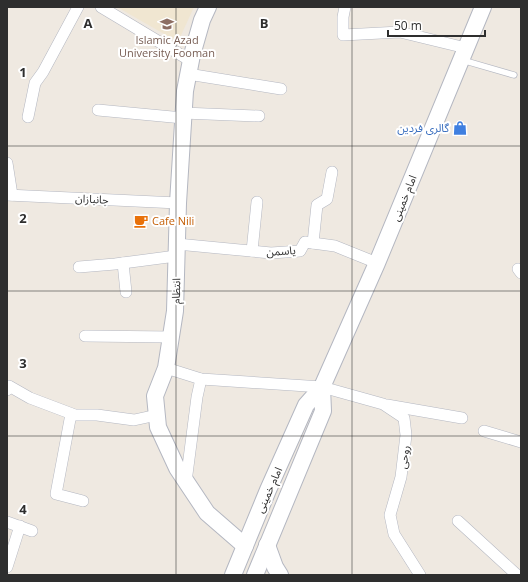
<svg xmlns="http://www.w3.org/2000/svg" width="528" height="582" viewBox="0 0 528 582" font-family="'Open Sans','Noto Sans Arabic',sans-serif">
  <rect width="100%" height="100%" fill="#efe9e1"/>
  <!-- education -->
  <polygon fill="#f0e6d1" points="117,7 194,7 178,42"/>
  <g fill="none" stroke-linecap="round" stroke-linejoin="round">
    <defs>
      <polyline id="lane" points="462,60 514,75"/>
      <g id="street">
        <polyline points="101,7 191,61"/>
        <polyline points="345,7 343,17 343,35 400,32 466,48"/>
        <polyline points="188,74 281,89"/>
        <polyline points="98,110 183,118"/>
        <polyline points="183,113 259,116"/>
        <polyline points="28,117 35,83 43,72 78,7"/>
        <polyline points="7,163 12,195"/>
        <polyline points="7,195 178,203"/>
        <polyline points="313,243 317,205 327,199 332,172"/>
        <polyline points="177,244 271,253 300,251 305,242 335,246 377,263"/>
        <polyline points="252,251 257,202"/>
        <polyline points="123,263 126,292"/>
        <polyline points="79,267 115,264 176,256"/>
        <polyline points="518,269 521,273"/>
        <polyline points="85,336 171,337"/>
        <polyline points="166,368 201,379 322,387 383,404 404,418 406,435 401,477 390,515 394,534 420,575"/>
        <polyline points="7,390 9,386 30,398 75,415 97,415 134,420 157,415"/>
        <polyline points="387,405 462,418"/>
        <polyline points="71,414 56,494 83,501"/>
        <polyline points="484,431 521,442"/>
        <polyline points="186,482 197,397 201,379"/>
        <polyline points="458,521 517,575"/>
        <polyline points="7,522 32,531"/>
        <polyline points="7,567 20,526"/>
      </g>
      <g id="secondary">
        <polyline points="208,7 202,20 192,55 185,91 178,203 175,311 166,368 155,396 158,427 177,468 207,513 245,546"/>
        <polyline points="267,545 275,567 280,575"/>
        <polyline points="233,575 268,490 306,405 322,387 377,263 483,7"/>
        <polyline points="255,575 323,411 322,387"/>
      </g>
    </defs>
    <!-- lane casing -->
    <use href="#lane" stroke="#b4b7c1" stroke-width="7"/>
    <!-- street casing -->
    <use href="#street" stroke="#b4b7c1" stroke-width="12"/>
    <!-- secondary casing -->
    <use href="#secondary" stroke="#b4b7c1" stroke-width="18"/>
    <!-- lane -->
    <use href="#lane" stroke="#fff" stroke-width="5.5"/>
    <!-- street -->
    <use href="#street" stroke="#fff" stroke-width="11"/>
    <!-- secondary -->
    <use href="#secondary" stroke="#fff" stroke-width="16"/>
  </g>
  <!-- grid -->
  <path fill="none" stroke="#2e2e2e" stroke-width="1" stroke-opacity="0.55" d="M176,7v568M352,7v568M7,146h514M7,291h514M7,436h514"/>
  <!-- icons -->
  <defs>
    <symbol id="university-bare" viewBox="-9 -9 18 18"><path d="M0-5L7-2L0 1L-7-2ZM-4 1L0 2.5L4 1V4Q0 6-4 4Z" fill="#8d6e63" stroke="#fff" stroke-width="2.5" paint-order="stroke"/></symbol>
    <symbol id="shop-bare" viewBox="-9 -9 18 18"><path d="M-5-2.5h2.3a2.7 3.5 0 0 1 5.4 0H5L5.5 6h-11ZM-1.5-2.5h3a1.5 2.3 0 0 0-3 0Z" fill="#3f7fe0" stroke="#fff" stroke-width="2.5" paint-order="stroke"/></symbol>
    <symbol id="cafe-bare" viewBox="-9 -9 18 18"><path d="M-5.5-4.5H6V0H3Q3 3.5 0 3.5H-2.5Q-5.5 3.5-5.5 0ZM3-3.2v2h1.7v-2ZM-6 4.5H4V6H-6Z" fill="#e8710a" stroke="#fff" stroke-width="2.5" paint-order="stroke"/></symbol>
  </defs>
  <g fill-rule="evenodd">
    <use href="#university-bare" x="157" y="14" width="20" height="20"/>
    <use href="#shop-bare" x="450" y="118" width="20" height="20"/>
    <use href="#cafe-bare" x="131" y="211" width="20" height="20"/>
  </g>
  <g text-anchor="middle" stroke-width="4" stroke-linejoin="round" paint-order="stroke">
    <!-- education labels -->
    <g font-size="11" fill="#785e54" stroke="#fff">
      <text x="167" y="44">Islamic Azad<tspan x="167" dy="13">University Fooman</tspan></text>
    </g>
    <!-- shop labels -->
    <g font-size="11" fill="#366cbe" stroke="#fff" text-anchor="end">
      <text x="449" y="132">گالری فردین</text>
    </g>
    <!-- street labels -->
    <g font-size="11" fill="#2e2e2e" stroke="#fff">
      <text transform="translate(404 198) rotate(-68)" y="4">امام خمینی</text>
      <text transform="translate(92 199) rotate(3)" y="4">جانبازان</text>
      <text transform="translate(281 251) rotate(-4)" y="4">یاسمن</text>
      <text transform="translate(176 291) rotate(-89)" y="4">انتظام</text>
      <text transform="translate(404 457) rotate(-82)" y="4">روحی</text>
      <text transform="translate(269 490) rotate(-66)" y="4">امام خمینی</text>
    </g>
    <!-- food labels -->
    <g font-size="11" fill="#c56008" stroke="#fff" text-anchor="start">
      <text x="152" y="225">Cafe Nili</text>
    </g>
  </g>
  <g font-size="13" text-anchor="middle" font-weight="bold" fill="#2e2e2e" stroke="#fff" stroke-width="4" stroke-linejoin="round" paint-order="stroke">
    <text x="88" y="28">A</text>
    <text x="264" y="28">B</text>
    <text x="23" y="77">1</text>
    <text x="23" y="223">2</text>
    <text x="23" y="368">3</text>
    <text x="23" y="514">4</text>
  </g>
  <!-- border -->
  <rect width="528" height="582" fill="none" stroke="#2e2e2e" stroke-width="16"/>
  <!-- scale -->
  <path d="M388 30v6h97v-6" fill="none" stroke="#2e2e2e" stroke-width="2"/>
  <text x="394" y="30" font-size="12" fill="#2e2e2e" stroke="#ffffff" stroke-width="3" paint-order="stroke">50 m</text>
</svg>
